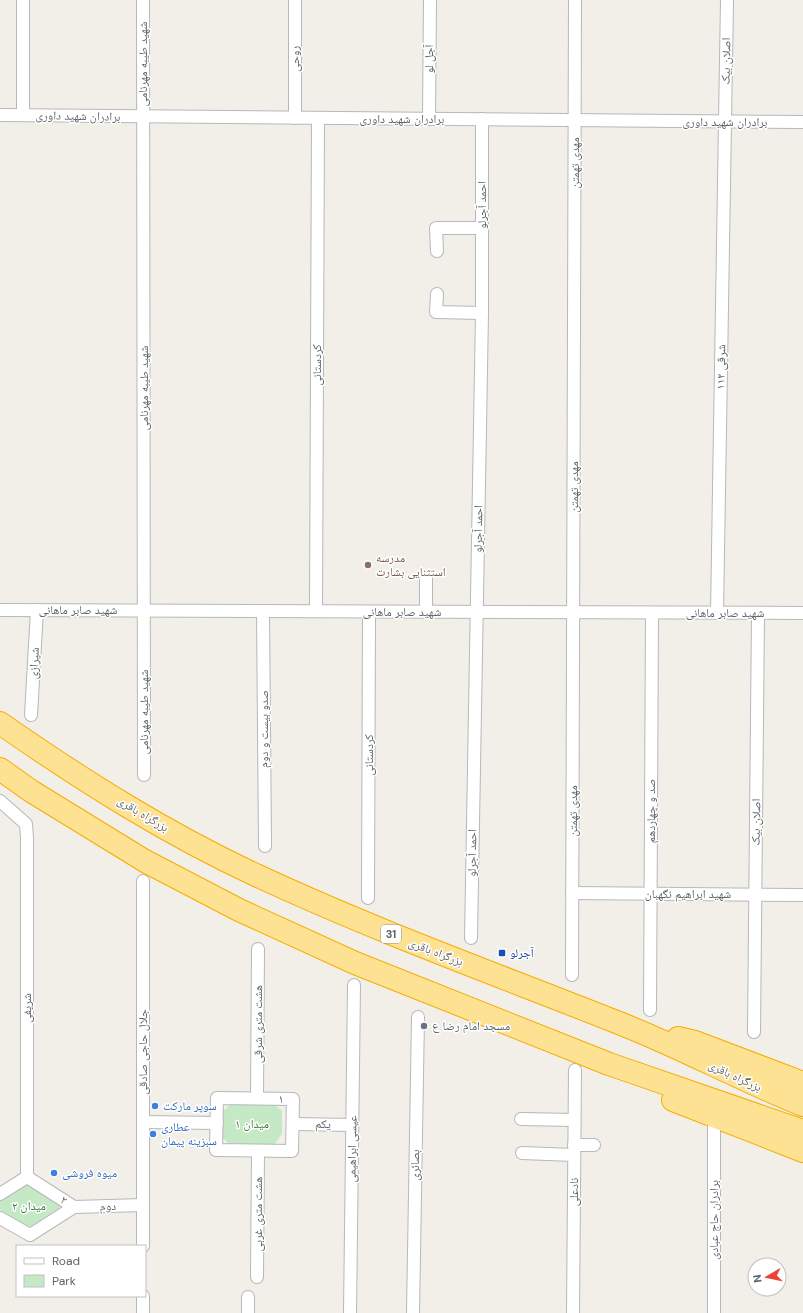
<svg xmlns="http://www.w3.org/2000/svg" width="803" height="1313" viewBox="0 0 803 1313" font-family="'DM Sans','Noto Naskh Arabic',sans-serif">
  <rect width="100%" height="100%" fill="#f1efe8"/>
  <!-- green -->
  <g fill="#c5e8c5">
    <polygon points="273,1103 282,1111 282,1134 274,1145 230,1145 222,1137 222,1112 230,1105"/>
    <polygon points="27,1184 62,1206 29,1227 0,1210 0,1201"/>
  </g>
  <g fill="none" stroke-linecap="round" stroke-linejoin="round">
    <defs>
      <g id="street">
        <polyline points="143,0 144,775"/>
        <polyline points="0,115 803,122"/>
        <polyline points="23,115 23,0"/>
        <polyline points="295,118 295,0"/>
        <polyline points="429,119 430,0"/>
        <polyline points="437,251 436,228 482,228"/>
        <polyline points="437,294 436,312 482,313"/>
        <polyline points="426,579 426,612"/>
        <polyline points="0,610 803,613"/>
        <polyline points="263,611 265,846"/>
        <polyline points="316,611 318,118"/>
        <polyline points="717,613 727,0"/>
        <polyline points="31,715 37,610"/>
        <polyline points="0,801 26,824 27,838 27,1177"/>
        <polyline points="572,893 803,895"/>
        <polyline points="368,898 369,612"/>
        <polyline points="471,938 482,313 482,119"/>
        <polyline points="572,975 575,0"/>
        <polyline points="650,1010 652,613"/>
        <polyline points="754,1032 758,613"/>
        <polygon points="217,1098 293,1099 292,1151 216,1150"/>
        <polyline points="257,1098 258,949"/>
        <polyline points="521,1119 574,1120"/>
        <polyline points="143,1122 217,1123"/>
        <polyline points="293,1124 352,1125"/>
        <polyline points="714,1127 714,1313"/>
        <polyline points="574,1145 594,1145"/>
        <polyline points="522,1153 574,1155"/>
        <polyline points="27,1177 74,1207"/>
        <polyline points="0,1194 27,1177"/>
        <polyline points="74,1207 143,1205"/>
        <polyline points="0,1218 30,1235"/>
        <polyline points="30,1235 74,1207"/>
        <polyline points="143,1246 143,881"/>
        <polyline points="257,1277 258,1151"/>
        <polyline points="143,1313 143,1296"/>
        <polyline points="248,1313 248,1297"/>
        <polyline points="350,1313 354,985"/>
        <polyline points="413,1313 418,1017"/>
        <polyline points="573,1313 575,1070"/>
      </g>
      <g id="highway">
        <path d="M0,723c82,57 167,111 258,153 118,55 240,99 361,147 62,24 121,57 184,82"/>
        <polyline points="0,769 31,791 145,861 239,910 355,963 609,1064 803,1131"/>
        <polyline points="678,1038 695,1042 803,1083"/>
        <polyline points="673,1100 803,1151"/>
      </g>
    </defs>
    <!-- street casing -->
    <use href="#street" stroke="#b5b8bc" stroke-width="14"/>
    <!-- highway casing -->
    <use href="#highway" stroke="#f9ab00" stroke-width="24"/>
    <!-- street -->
    <use href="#street" stroke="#fff" stroke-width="12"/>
    <!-- highway -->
    <use href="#highway" stroke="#fde293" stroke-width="22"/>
  </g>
  <!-- markers -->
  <circle fill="#8d6e63" stroke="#fff" stroke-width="1.5" cx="368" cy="565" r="4"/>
  <rect fill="#1a4fb4" stroke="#fff" stroke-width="1.5" x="498" y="949" width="8" height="8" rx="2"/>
  <circle fill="#6b7280" stroke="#fff" stroke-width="1.5" cx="424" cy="1026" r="4"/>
  <g fill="#3f7fe0" stroke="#fff" stroke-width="1.5">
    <circle cx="155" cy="1106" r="4"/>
    <circle cx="153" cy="1134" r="4"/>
    <circle cx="54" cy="1173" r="4"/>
  </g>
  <g text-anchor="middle" stroke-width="3" stroke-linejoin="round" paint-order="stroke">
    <!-- shield labels -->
    <rect fill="#fff" stroke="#8f9295" stroke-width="1" x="381" y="925" width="20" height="18" rx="3"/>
    <g font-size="11" font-weight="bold" fill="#5f6368">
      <text x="391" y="938">31</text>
    </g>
    <!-- street labels -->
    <g font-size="12" fill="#5f6368" stroke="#fff">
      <text transform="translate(295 59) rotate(-90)" y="4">روحی</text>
      <text transform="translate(429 59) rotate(-90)" y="4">آجل لو</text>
      <text transform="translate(726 61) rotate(-89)" y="4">اصلان بیک</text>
      <text transform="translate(143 64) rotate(-90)" y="4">شهید طیبه مهرنامی</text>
      <text transform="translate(78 116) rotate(1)" y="4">برادران شهید داوری</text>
      <text x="402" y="123">برادران شهید داوری</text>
      <text x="725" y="126">برادران شهید داوری</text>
      <text transform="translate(575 163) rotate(-90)" y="4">مهدی تهمتن</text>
      <text transform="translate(482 205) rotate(-90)" y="4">احمد آجرلو</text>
      <text transform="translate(317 365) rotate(-90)" y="4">کردستانی</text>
      <text transform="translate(721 367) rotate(-89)" y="4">۱۱۲ شرقی</text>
      <text transform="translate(144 388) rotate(-90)" y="4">شهید طیبه مهرنامی</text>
      <text transform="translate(574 487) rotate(-90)" y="4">مهدی تهمتن</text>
      <text transform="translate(478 529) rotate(-89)" y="4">احمد آجرلو</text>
      <text x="78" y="614">شهید صابر ماهانی</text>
      <text x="402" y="616">شهید صابر ماهانی</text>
      <text x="725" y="617">شهید صابر ماهانی</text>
      <text transform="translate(34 663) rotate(-87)" y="4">شیرازی</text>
      <text transform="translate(144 712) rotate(-90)" y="4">شهید طیبه مهرنامی</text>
      <text transform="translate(264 729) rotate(-90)" y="4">صدو بیست و دوم</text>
      <text transform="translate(369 755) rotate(-90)" y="4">کردستانی</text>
      <text transform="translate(573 811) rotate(-90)" y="4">مهدی تهمتن</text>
      <text transform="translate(651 811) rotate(-90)" y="4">صد و چهاردهم</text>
      <text transform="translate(143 814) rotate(31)" y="4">بزرگراه باقری</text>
      <text transform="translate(756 822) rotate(-89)" y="4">اصلان بیک</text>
      <text transform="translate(472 853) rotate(-89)" y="4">احمد آجرلو</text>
      <text x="688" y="898">شهید ابراهیم نگهبان</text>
      <text transform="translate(436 952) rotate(21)" y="4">بزرگراه باقری</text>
      <text transform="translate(27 1008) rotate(-90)" y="4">شریفی</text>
      <text transform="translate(258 1024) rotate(-90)" y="4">هشت متری شرقی</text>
      <text transform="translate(143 1052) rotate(-90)" y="4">جلال حاجی صادقی</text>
      <text transform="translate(735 1076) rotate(25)" y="4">بزرگراه باقری</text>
      <text transform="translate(281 1099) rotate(1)" y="4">۱</text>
      <text transform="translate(323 1124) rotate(1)" y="4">یکم</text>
      <text transform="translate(352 1149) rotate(-89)" y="4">عیسی ابراهیمی</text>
      <text transform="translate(415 1165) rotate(-89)" y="4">بصائری</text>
      <text transform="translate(574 1192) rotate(-90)" y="4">نادعلی</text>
      <text transform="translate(64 1200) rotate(32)" y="4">۲</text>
      <text transform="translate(108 1206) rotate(-1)" y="4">دوم</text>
      <text transform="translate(258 1214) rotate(-90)" y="4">هشت متری غربی</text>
      <text transform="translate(714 1220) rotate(-90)" y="4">برادران حاج عبادی</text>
    </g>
    <!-- education labels -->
    <g font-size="12" fill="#785e54" stroke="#fff" text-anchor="start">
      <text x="376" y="562">مدرسه<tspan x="376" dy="14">استثنایی بشارت</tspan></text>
    </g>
    <!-- transit labels -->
    <g font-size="12" fill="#164399" stroke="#fff" text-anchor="start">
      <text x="510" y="957">آجرلو</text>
    </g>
    <!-- worship labels -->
    <g font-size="12" fill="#5b616d" stroke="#fff" text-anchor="start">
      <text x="432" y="1030">مسجد امام رضا ع</text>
    </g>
    <!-- shop labels -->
    <g font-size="12" fill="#366cbe" stroke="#fff" text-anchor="start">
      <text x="163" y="1110">سوپر مارکت</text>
      <text x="161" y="1131">عطاری<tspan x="161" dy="14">سبزینه پیمان</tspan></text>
      <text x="62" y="1177">میوه فروشی</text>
    </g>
    <!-- park labels -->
    <g font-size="12" fill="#348238" stroke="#fff">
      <text x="252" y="1128">میدان ۱</text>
      <text x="29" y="1210">میدان ۲</text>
    </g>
  </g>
  <!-- legend -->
  <rect x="16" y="1245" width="130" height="52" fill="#ffffff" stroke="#bfc1c3"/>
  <rect x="24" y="1258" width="20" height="6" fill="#ffffff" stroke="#bfc1c3"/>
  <text x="52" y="1265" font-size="12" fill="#5f6368">Road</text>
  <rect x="24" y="1275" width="20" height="12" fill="#c5e8c5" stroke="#bfc1c3"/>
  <text x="52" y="1285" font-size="12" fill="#5f6368">Park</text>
  <!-- north arrow -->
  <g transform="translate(767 1277) rotate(261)"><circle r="19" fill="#ffffff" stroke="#bfc1c3"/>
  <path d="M0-3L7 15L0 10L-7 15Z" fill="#ea4335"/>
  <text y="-6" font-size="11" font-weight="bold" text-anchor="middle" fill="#5f6368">N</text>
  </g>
</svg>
